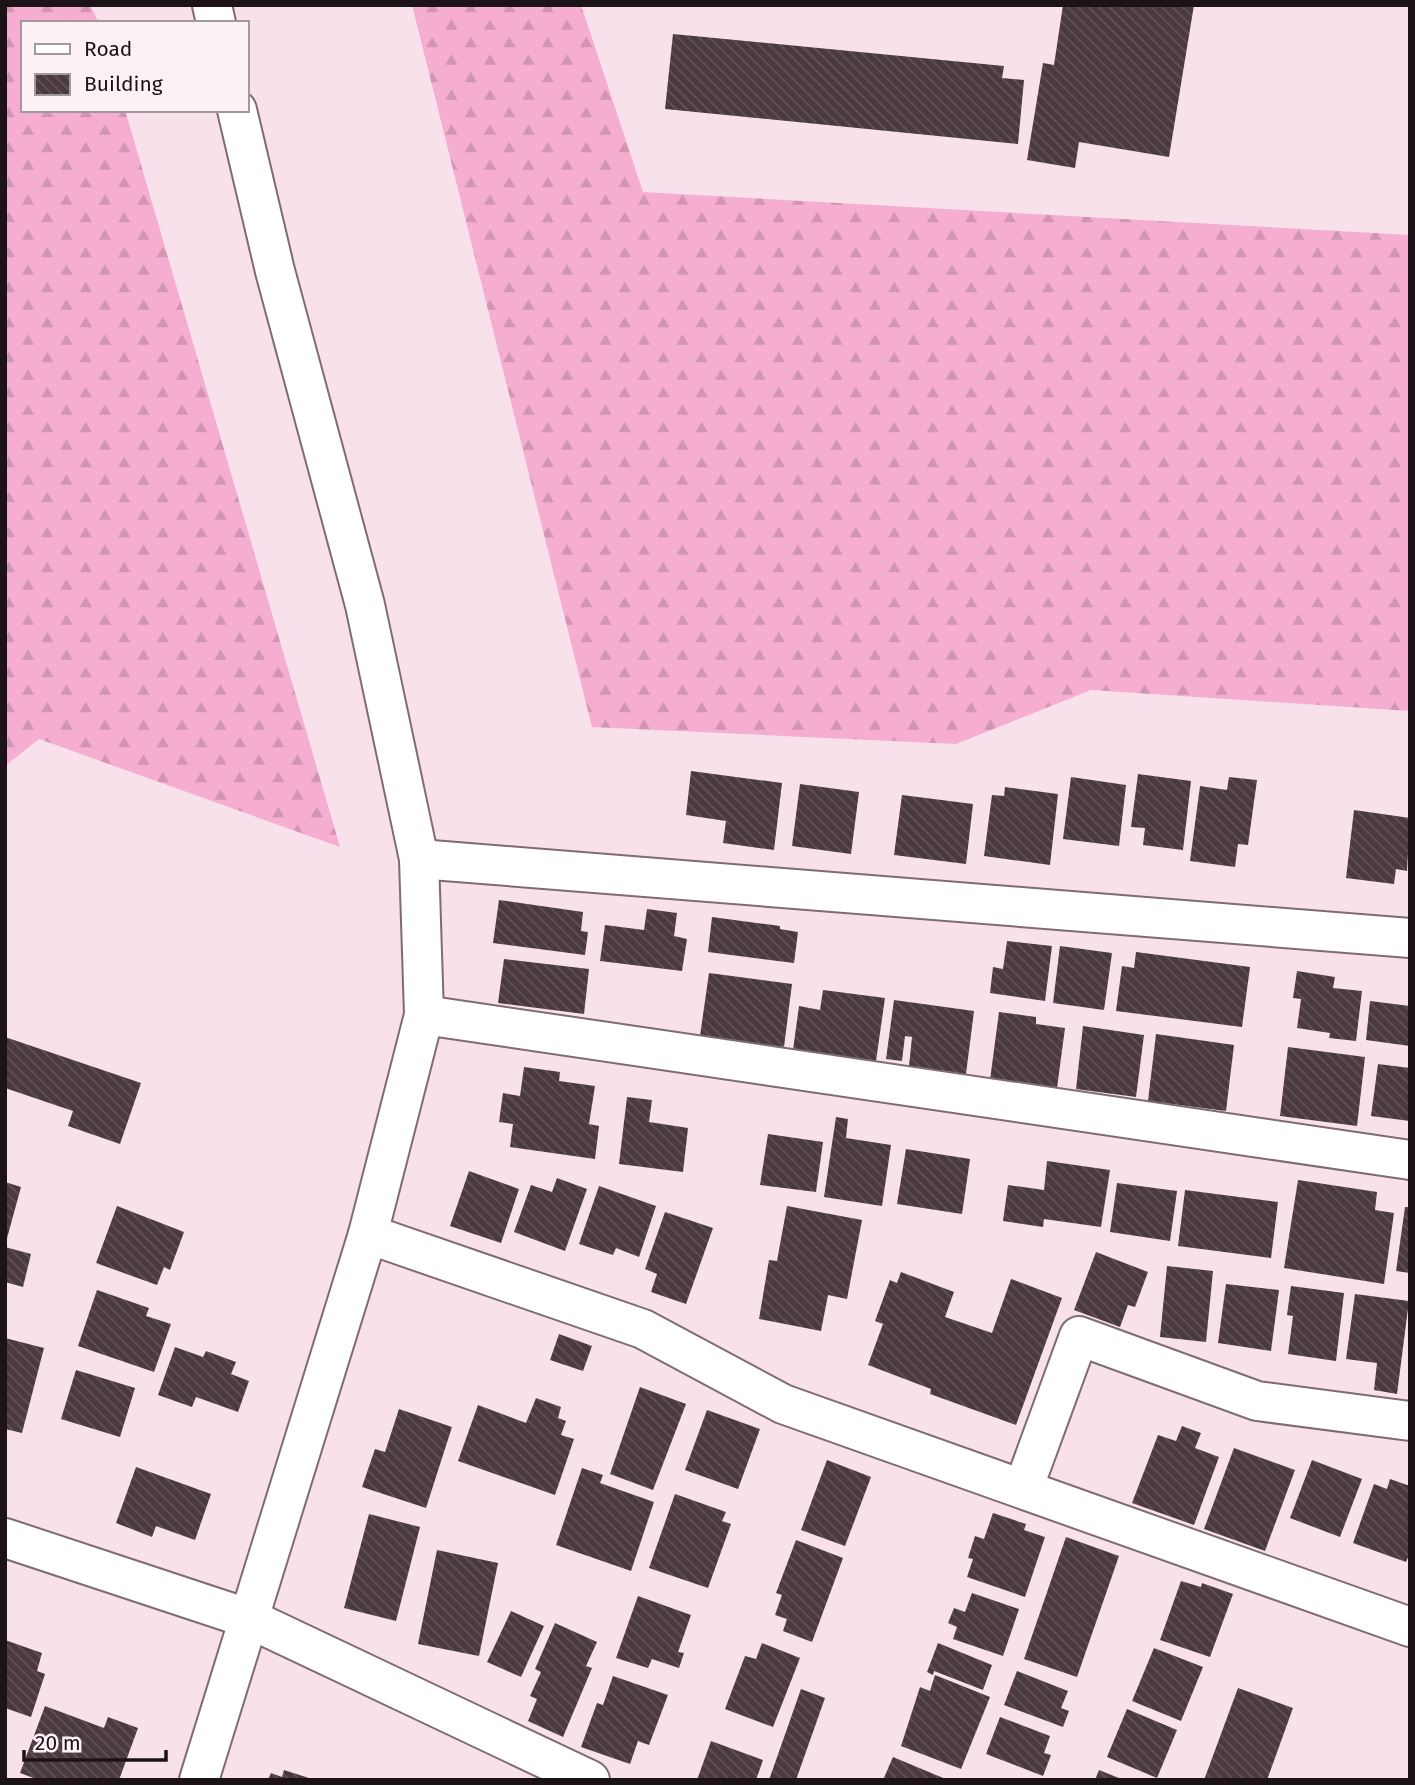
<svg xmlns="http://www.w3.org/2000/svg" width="1415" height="1785" viewBox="0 0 1415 1785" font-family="'Fira Sans',sans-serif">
  <defs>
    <pattern id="forest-firs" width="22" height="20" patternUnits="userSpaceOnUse" patternTransform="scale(1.75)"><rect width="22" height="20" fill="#f5aed0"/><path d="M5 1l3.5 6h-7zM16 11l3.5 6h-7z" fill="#d195b2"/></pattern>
    <pattern id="building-back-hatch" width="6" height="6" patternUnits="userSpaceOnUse" patternTransform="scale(1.75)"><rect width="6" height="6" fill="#4b3941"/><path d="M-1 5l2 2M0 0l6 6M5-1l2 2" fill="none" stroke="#615259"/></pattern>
  </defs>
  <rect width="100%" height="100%" fill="#f8e1eb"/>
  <!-- forest -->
  <g fill="url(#forest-firs)">
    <polygon points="5,5 90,5 99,23 23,23 23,110 125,110 340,847 39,739 5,766"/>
    <polygon points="412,5 581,5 643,192 1410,235 1410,711 1091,690 956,744 592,727"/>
  </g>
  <!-- building -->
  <g fill="url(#building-back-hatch)">
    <polygon points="1063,5 1194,5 1169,157 1079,142 1075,168 1027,160 1043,63 1054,65"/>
    <polygon points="673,34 1004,66 1002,78 1024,80 1018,144 665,109"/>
    <polygon points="691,771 782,783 774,850 723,843 726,821 686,815"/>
    <polygon points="1138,774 1191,781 1183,850 1143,845 1145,828 1131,827"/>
    <polygon points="1071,777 1126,785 1119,846 1063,839"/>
    <polygon points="1229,777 1257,780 1248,845 1238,844 1235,867 1190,861 1200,786 1227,790"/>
    <polygon points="800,784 859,792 851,854 792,846"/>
    <polygon points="1005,787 1058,794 1050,865 984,856 992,795 1004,796"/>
    <polygon points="902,795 973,804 966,864 894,855"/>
    <polygon points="1354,810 1410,818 1407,871 1396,869 1394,884 1346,878"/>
    <polygon points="499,900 583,912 581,931 588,932 585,955 493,943"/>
    <polygon points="647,909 677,913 674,936 687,939 682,971 600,961 605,925 644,930"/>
    <polygon points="712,917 780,926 780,929 798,932 794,963 708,952"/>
    <polygon points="1007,941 1052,946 1045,1001 990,993 993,967 1003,969"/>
    <polygon points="1060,946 1112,953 1104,1010 1053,1003"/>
    <polygon points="1136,952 1250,967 1242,1027 1116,1011 1122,966 1134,968"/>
    <polygon points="504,959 589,969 584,1014 498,1003"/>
    <polygon points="1297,971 1335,977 1333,988 1362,991 1356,1041 1329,1038 1330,1033 1297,1028 1301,999 1293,998"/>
    <polygon points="709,973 792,984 784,1047 700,1036"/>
    <polygon points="823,990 885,998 876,1061 793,1050 799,1006 820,1010"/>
    <polygon points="894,1000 974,1011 966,1074 909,1066 912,1037 905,1036 902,1061 886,1059"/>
    <polygon points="1370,1001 1410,1006 1410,1046 1366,1040"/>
    <polygon points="999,1012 1036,1017 1036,1024 1065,1028 1057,1088 990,1080"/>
    <polygon points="1083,1026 1144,1035 1136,1097 1076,1089"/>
    <polygon points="1156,1034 1234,1045 1226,1111 1148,1101"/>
    <polygon points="5,1037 141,1083 120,1144 68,1126 73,1111 5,1088"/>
    <polygon points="1288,1047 1365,1057 1357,1126 1280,1116"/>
    <polygon points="1378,1064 1410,1068 1410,1121 1371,1116"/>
    <polygon points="524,1067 560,1072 559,1081 595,1086 589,1124 599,1126 595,1159 510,1147 513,1124 499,1122 503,1093 520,1096"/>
    <polygon points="627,1097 652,1100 649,1122 688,1128 683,1172 619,1164"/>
    <polygon points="836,1117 848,1119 846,1138 891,1145 882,1206 824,1197"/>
    <polygon points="768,1134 823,1142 816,1192 760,1185"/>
    <polygon points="906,1149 970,1159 962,1214 897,1204"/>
    <polygon points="1047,1161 1110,1170 1101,1227 1044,1219 1043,1227 1003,1221 1008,1185 1044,1190"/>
    <polygon points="469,1171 519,1189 501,1243 450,1226"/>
    <polygon points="557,1178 587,1189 565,1251 514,1232 531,1185 552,1192"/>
    <polygon points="1298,1180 1377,1192 1375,1210 1394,1213 1384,1284 1284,1268"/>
    <polygon points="5,1182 21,1187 6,1242 5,1242"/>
    <polygon points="1117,1183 1177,1191 1170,1241 1110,1232"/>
    <polygon points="599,1186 656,1206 639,1257 616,1248 613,1255 579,1244"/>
    <polygon points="1185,1190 1278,1202 1271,1258 1178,1246"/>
    <polygon points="117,1206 184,1232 170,1270 164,1267 157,1285 96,1263"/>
    <polygon points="787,1206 862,1220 847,1299 828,1295 821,1331 759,1319 769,1260 777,1261"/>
    <polygon points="1405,1207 1410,1207 1410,1273 1396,1271"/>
    <polygon points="665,1212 713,1228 686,1304 651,1292 657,1274 645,1269"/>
    <polygon points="5,1247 31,1254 23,1287 5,1282"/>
    <polygon points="1096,1252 1148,1272 1135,1307 1128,1305 1120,1327 1074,1310"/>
    <polygon points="1167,1266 1213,1271 1206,1342 1160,1337"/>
    <polygon points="901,1272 954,1292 945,1317 992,1333 1011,1279 1062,1298 1016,1425 930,1394 931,1389 868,1365 883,1324 875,1321 890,1280 897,1283"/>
    <polygon points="1226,1284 1279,1290 1271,1351 1218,1343"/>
    <polygon points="1291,1286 1344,1293 1336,1361 1288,1354 1293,1316 1287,1315"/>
    <polygon points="97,1290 149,1308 146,1316 171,1324 154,1372 78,1346"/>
    <polygon points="1355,1294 1409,1301 1397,1394 1374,1390 1377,1363 1346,1359"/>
    <polygon points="559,1334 592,1346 583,1371 550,1360"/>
    <polygon points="5,1338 44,1348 22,1433 5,1429"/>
    <polygon points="175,1347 203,1357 206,1351 236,1362 231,1374 249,1381 238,1412 196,1397 192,1407 158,1395"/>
    <polygon points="76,1370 135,1388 120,1437 61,1419"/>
    <polygon points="640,1387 686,1404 653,1490 610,1474"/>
    <polygon points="536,1398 561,1407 558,1418 566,1421 561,1435 574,1439 555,1495 458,1461 478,1405 526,1423"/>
    <polygon points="399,1409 452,1427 426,1508 362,1487 375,1449 385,1452"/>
    <polygon points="707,1410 760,1429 738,1489 685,1470"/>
    <polygon points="1182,1426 1201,1433 1195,1448 1219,1457 1194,1525 1132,1503 1158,1435 1176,1441"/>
    <polygon points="1234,1448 1295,1470 1265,1551 1204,1529"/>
    <polygon points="827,1460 871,1477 845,1546 801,1530"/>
    <polygon points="1312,1460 1362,1479 1340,1537 1290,1518"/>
    <polygon points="136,1467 211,1494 195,1540 156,1526 152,1537 116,1523"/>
    <polygon points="582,1468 603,1475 600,1483 654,1502 631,1571 556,1545"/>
    <polygon points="1390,1479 1410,1486 1410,1553 1406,1562 1353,1543 1374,1484 1387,1489"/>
    <polygon points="675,1494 726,1512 722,1521 731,1524 708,1588 649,1568"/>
    <polygon points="993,1513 1026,1524 1024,1530 1045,1537 1025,1597 967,1577 973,1559 968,1558 975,1536 984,1539"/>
    <polygon points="369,1514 420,1527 396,1621 344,1608"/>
    <polygon points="1066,1537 1119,1556 1077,1677 1024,1659"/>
    <polygon points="796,1540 843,1558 812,1642 783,1631 787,1619 775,1615 782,1595 776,1593"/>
    <polygon points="437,1550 498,1563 479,1656 418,1644"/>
    <polygon points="1181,1581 1201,1587 1202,1583 1233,1594 1210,1657 1160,1640"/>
    <polygon points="972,1593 1019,1609 1003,1656 953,1639 957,1627 948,1623 954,1608 965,1612"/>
    <polygon points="638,1596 691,1615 678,1652 684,1653 679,1668 652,1659 648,1668 616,1658"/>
    <polygon points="511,1611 544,1626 521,1677 487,1662"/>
    <polygon points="555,1623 597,1642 586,1666 592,1668 563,1737 528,1721 537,1699 530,1696 541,1672 535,1669"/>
    <polygon points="5,1640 42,1653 37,1671 45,1674 31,1717 5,1708"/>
    <polygon points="762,1643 800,1658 773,1727 725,1709 745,1656 756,1659"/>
    <polygon points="938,1643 992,1665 983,1690 934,1671 933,1675 927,1672"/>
    <polygon points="1154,1648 1203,1667 1181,1721 1132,1701"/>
    <polygon points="1017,1671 1068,1691 1061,1708 1069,1711 1063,1727 1004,1705"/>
    <polygon points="935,1675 990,1697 961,1769 901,1746 920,1687 930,1691"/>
    <polygon points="613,1676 668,1695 649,1745 638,1741 630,1764 581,1747 597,1703 603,1705"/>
    <polygon points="1238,1688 1293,1708 1267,1780 1204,1780"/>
    <polygon points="801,1689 825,1698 796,1780 769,1780"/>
    <polygon points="45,1706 104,1728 108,1717 138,1728 119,1780 39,1780 20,1773"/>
    <polygon points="1127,1709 1177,1730 1157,1778 1107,1757"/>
    <polygon points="1000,1717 1050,1736 1044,1753 1051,1755 1043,1776 986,1754"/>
    <polygon points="711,1741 763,1760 756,1780 697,1780"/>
    <polygon points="893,1757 948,1780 883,1780"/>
    <polygon points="284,1770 312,1779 312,1780 268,1780 271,1773 282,1777"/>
    <polygon points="1099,1770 1124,1780 1095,1780"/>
  </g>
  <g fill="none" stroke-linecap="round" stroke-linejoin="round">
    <defs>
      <g id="minor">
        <polyline points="212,5 216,23"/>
        <polyline points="419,859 1410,938"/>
        <polyline points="424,1015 1410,1160"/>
        <polyline points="368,1234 643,1329 783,1404 1410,1627"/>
        <polyline points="1023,1489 1079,1336 1257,1401 1410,1421"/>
        <polyline points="5,1538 250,1619 590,1780"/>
        <polyline points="199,1780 368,1234 424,1015 419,859 365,605 275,271 237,110"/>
      </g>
    </defs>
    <!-- minor casing -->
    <use href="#minor" stroke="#7f6b74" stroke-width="42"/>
    <!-- minor -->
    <use href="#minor" stroke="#fff" stroke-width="38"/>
  </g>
  <!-- border -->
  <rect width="1415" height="1785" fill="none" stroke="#1b1317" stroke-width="14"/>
  <!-- legend -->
  <rect x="21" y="21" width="228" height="91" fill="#fcf2f6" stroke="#a2999d" stroke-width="2"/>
  <rect x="35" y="44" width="35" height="10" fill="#ffffff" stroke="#a2999d" stroke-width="2"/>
  <text x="84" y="56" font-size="21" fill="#1b1317">Road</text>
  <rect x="35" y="74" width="35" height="21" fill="url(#building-back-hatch)" stroke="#a2999d" stroke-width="2"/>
  <text x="84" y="91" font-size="21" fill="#1b1317">Building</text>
  <!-- scale -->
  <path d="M24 1750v10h142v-10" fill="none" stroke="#1b1317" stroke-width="3.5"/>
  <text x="35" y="1750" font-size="21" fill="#1b1317" stroke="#fcf2f6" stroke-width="5" paint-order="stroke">20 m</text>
</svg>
